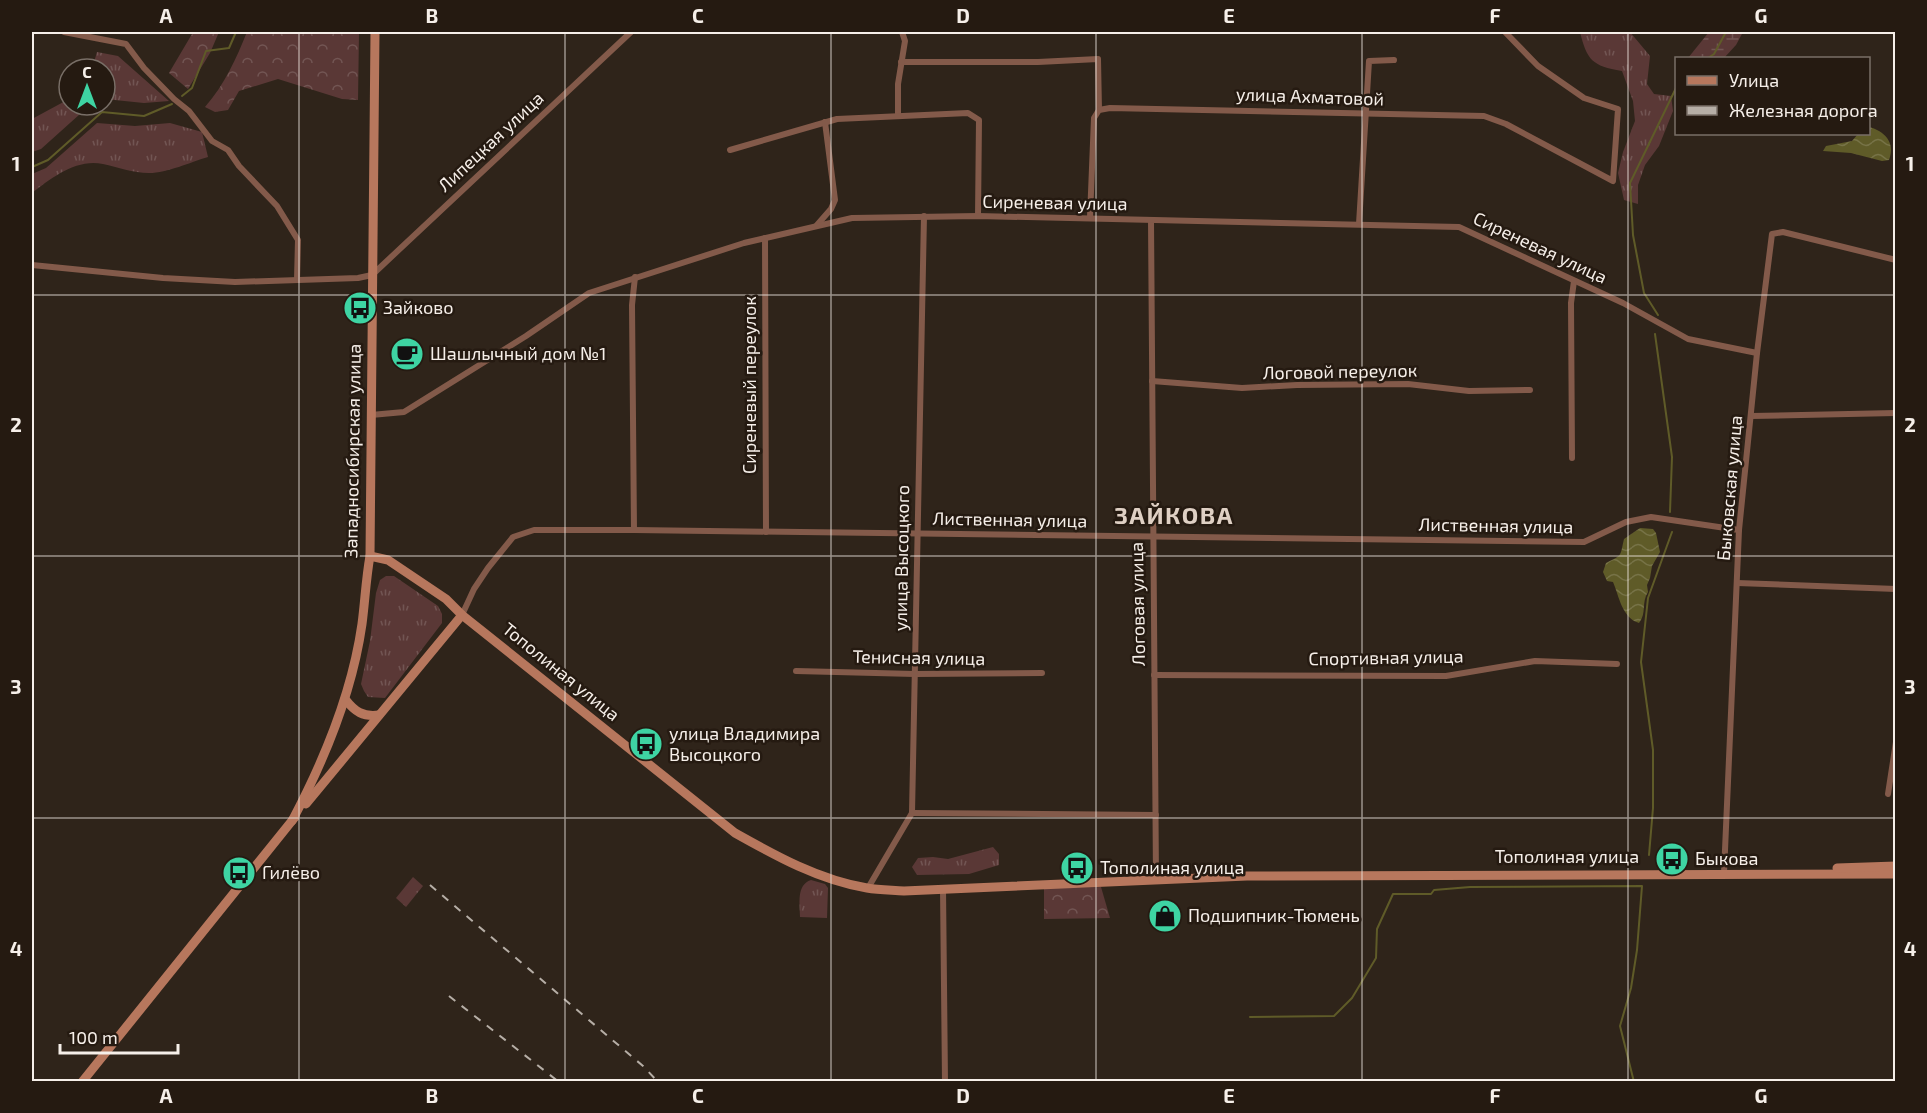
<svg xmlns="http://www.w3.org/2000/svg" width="1927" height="1113" viewBox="0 0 1927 1113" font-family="'Exo 2',sans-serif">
  <defs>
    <pattern id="grass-tufts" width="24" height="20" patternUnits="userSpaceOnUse" patternTransform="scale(1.5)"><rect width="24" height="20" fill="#5a3836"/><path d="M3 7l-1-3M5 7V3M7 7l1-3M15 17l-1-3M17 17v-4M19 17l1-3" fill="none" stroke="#725553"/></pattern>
    <pattern id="forest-crowns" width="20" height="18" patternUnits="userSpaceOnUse" patternTransform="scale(1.5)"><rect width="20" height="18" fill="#5a3836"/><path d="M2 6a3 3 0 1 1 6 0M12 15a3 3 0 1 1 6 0" fill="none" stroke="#725553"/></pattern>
    <pattern id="wetland-marsh" width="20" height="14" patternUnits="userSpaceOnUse" patternTransform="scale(1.5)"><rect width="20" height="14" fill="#5a3836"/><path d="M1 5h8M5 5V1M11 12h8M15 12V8" fill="none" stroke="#725553"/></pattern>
    <pattern id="water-waves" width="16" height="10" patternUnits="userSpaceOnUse" patternTransform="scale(1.5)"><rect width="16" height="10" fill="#5f5b28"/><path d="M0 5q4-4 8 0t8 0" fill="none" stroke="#777347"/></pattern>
  </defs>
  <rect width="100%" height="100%" fill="#2f241a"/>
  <!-- grass -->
  <g fill="url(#grass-tufts)">
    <path d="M1580,32h50l20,24 -3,28 7,10 17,2 2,15 -14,35 -14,19 -7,20v19l-14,-4 -6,-27 5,-21 12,-31 -2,-20 -11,-30c-30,-5 -35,-11 -42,-39z"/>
    <polygon points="97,52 118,56 169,101 144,103 105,99 105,69 92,69"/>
    <polygon points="69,99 69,105 90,105 41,149 32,152 32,119"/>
    <path d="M97,123l38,3 35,-3 32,9 6,25c-17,5 -41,16 -59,16 -16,0 -31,-6 -46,-9 -26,-6 -52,14 -71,29v-19l14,-6z"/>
    <polygon points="386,576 394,576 438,606 442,614 442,623 385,698 368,697 364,691 361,684 370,641 376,593 380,580"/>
    <polygon points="993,847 999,854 999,865 969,874 917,875 912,867 918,858 933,857 948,859"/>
    <polygon points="413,877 423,886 406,907 396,898"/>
    <path d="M811,880l14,4 3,4 -1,30 -27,-1c0,-13 -4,-32 11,-37z"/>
  </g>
  <!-- forest -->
  <g fill="url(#forest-crowns)">
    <polygon points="186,32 219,32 210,53 188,89 169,73 192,34"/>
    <path d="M247,32h112l-1,68 -16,-1 -64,-20 -39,12 -11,19 -13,2 -10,-5c20,-23 31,-48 42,-75z"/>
    <polygon points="1101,887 1110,918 1044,919 1044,888"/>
  </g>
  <!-- wetland -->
  <polygon fill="url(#wetland-marsh)" points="1709,32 1743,32 1736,45 1724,58 1688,58"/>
  <!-- water -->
  <g fill="url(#water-waves)">
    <path d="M1869,127c15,4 27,15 20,33l-7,1 -31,-8 -28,-2 3,-5 26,-5 6,-7h10z"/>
    <path d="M1640,528l13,1 3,4 4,19 -8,14 -2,12 -3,7 1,7c-7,11 -1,21 -9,31 -17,-5 -20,-27 -26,-41l-6,-1 -4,-9 3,-9c17,-8 14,-7 18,-24z"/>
  </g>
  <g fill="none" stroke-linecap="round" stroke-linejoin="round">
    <!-- stream -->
    <g stroke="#5f5b28" stroke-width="2">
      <polyline points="1708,58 1714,54 1726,32"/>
      <polyline points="182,96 192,88 206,51 229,48 236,32"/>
      <polyline points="32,167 48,160 102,112 144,116 172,104"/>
      <polyline points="1658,315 1644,293 1633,235 1630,183 1676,88"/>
      <polyline points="1655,334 1672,457 1670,512"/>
      <polyline points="1649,855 1653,808 1653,750 1641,662 1648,598 1672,532"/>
      <polyline points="1250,1017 1334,1016 1352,998 1376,958 1377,929 1393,894 1431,894 1434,890 1470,887 1642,886 1637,950 1631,988 1620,1026 1634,1082"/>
    </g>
    <!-- street -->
    <g stroke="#835a4a" stroke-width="6">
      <polyline points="64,32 126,44 144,68 174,99 189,111 212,141 228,150 239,166 277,206 298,240 297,280"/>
      <polyline points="901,62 1038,62 1098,59 1099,110"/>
      <polyline points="898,115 898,84 905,41 902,32"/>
      <polyline points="730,150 837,119 968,113 979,120 978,216"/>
      <polyline points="1090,217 1094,118 1099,110 1110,108 1484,116 1506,124 1613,181 1618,109 1584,98 1538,66 1505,32"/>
      <polyline points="1151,221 1156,879"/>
      <polyline points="1359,224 1369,61 1394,60"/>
      <polyline points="817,225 831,209 835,200 825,122"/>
      <polyline points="765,238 766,532"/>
      <polyline points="32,265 163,278 235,282 358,278 372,275 631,32"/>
      <polyline points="1152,381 1242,388 1297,385 1408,384 1469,391 1530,390"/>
      <polyline points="371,415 404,412 526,336 589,293 744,243 852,218 978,216 1459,227 1623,303 1688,339 1757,353"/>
      <polyline points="1751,416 1896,413"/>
      <polyline points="1572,458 1571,303 1574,281"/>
      <polyline points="634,530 632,305 635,277"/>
      <polyline points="1737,583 1896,589"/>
      <polyline points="462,615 474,589 488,568 513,537 534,530 634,530 1584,542 1626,522 1651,517 1739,530"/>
      <polyline points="796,671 915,674 1042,673"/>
      <polyline points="1154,675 1446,676 1535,661 1617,664"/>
      <polyline points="1888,794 1896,742"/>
      <polyline points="912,813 1156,815"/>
      <polyline points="1724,873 1739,530 1757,353 1772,234 1783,232 1896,260"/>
      <polyline points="868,888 912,813 924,216"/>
      <polyline points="943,888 945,1082"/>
    </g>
    <!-- secondary -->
    <g stroke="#b7775d" stroke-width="9">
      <path d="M370,556l18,4 58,39 16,16 273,218c41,23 84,47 132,55 12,2 24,2 37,3l343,-15 649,-2"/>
      <path d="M345,699c10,13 18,18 34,16"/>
      <polyline points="306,804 462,615"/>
      <path d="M292,821c33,-62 60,-127 70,-197 3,-23 4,-46 8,-68l5,-524"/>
      <polyline points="1837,868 1896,866"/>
      <polyline points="82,1082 295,817"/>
    </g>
    <!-- rail -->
    <g stroke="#b6aea6" stroke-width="2" stroke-dasharray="8 8" stroke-linecap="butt">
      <polyline points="430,885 643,1066 658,1082"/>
      <polyline points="449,996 559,1082"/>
    </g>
  </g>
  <!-- grid -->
  <path fill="none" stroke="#f6efe9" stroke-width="1.5" stroke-opacity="0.55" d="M299,32v1050M565,32v1050M831,32v1050M1096,32v1050M1362,32v1050M1628,32v1050M32,295h1864M32,556h1864M32,818h1864"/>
  <!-- icons -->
  <defs>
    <symbol id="bus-disc" viewBox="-11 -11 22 22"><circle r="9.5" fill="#3ed4a3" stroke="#251a11"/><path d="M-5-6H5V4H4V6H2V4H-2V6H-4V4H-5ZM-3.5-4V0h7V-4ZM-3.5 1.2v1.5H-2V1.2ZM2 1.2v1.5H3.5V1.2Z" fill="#111"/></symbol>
    <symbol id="cafe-disc" viewBox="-11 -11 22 22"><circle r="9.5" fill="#3ed4a3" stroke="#251a11"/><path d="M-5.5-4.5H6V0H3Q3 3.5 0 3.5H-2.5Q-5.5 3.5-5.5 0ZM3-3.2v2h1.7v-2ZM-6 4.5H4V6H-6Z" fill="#111"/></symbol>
    <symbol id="shop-disc" viewBox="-11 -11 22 22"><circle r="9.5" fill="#3ed4a3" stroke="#251a11"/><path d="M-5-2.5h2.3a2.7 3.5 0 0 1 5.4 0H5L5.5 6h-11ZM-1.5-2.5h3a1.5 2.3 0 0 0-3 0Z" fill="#111"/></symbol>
  </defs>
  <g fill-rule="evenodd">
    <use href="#bus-disc" x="341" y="289" width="38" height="38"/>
    <use href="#cafe-disc" x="388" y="335" width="38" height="38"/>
    <use href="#bus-disc" x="627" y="725" width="38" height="38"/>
    <use href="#bus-disc" x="1653" y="840" width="38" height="38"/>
    <use href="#bus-disc" x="1058" y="849" width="38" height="38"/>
    <use href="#bus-disc" x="220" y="854" width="38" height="38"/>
    <use href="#shop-disc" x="1146" y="897" width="38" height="38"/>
  </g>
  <g text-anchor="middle" stroke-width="5" stroke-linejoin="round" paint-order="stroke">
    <!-- street labels -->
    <g font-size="18" fill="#f6efe9" stroke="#251a11">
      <text transform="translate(1310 97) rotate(2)" y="6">улица Ахматовой</text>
      <text transform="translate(491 142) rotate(-43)" y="6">Липецкая улица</text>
      <text transform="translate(1055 203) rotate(1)" y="6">Сиреневая улица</text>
      <text transform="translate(1540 248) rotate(25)" y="6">Сиреневая улица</text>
      <text transform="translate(1340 372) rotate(-1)" y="6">Логовой переулок</text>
      <text transform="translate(750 385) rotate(-90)" y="6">Сиреневый переулок</text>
      <text transform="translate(353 451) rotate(-89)" y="6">Западносибирская улица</text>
      <text transform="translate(1730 488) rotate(-85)" y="6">Быковская улица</text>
      <text transform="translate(1010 520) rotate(1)" y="6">Лиственная улица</text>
      <text transform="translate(1496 526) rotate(1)" y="6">Лиственная улица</text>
      <text transform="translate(902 558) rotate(-89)" y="6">улица Высоцкого</text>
      <text transform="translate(1138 604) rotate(-91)" y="6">Логовая улица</text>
      <text transform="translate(919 658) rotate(1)" y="6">Тенисная улица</text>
      <text transform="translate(1386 658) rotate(-1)" y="6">Спортивная улица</text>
      <text transform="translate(561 672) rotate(39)" y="6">Тополиная улица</text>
      <text x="1567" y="863">Тополиная улица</text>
    </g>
    <!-- poi labels -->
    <g font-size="18" fill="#f6efe9" stroke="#251a11" text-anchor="start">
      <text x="383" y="314">Зайково</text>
      <text x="430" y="360">Шашлычный дом №1</text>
      <text x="669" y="740">улица Владимира<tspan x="669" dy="21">Высоцкого</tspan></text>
      <text x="1695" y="865">Быкова</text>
      <text x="1100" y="874">Тополиная улица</text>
      <text x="262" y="879">Гилёво</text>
      <text x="1188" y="922">Подшипник-Тюмень</text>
    </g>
    <!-- district labels -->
    <g font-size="24" font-weight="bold" letter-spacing="1.5" fill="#dfd0c4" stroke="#251a11">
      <text x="1174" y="524">ЗАЙКОВА</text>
    </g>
  </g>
  <!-- border -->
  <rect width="1927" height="1113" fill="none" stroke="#251a11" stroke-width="66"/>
  <!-- legend -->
  <rect x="1675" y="57" width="195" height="78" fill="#251a11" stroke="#796f67" stroke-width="1.5"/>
  <rect x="1687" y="76" width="30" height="9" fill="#b7775d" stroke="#796f67" stroke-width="1.5"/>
  <text x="1729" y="87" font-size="18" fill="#f6efe9">Улица</text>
  <rect x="1687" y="106" width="30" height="9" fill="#b6aea6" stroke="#796f67" stroke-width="1.5"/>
  <text x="1729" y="117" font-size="18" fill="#f6efe9">Железная дорога</text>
  <!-- north arrow -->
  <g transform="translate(87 87)"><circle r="28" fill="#251a11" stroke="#796f67" stroke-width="1.5"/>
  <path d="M0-4.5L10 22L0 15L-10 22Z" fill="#3ed4a3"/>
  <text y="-9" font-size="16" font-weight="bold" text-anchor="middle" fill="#f6efe9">С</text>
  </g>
  <!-- scale -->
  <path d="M60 1044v9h118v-9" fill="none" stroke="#f6efe9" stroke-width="3"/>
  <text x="69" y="1044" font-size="18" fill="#f6efe9" stroke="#251a11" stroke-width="4.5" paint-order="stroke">100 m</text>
  <rect x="33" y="33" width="1861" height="1047" fill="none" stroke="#f6efe9" stroke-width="2"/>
  <g font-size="20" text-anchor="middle" font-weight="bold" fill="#f6efe9">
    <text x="166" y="23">A</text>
    <text x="432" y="23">B</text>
    <text x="698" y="23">C</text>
    <text x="963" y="23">D</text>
    <text x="1229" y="23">E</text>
    <text x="1495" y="23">F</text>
    <text x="1761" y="23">G</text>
    <text x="16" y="171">1</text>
    <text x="1910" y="171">1</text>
    <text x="16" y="432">2</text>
    <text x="1910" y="432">2</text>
    <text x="16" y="694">3</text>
    <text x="1910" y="694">3</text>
    <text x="16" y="956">4</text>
    <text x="1910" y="956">4</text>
    <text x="166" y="1103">A</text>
    <text x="432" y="1103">B</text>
    <text x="698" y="1103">C</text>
    <text x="963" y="1103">D</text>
    <text x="1229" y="1103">E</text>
    <text x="1495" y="1103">F</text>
    <text x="1761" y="1103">G</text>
  </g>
</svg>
